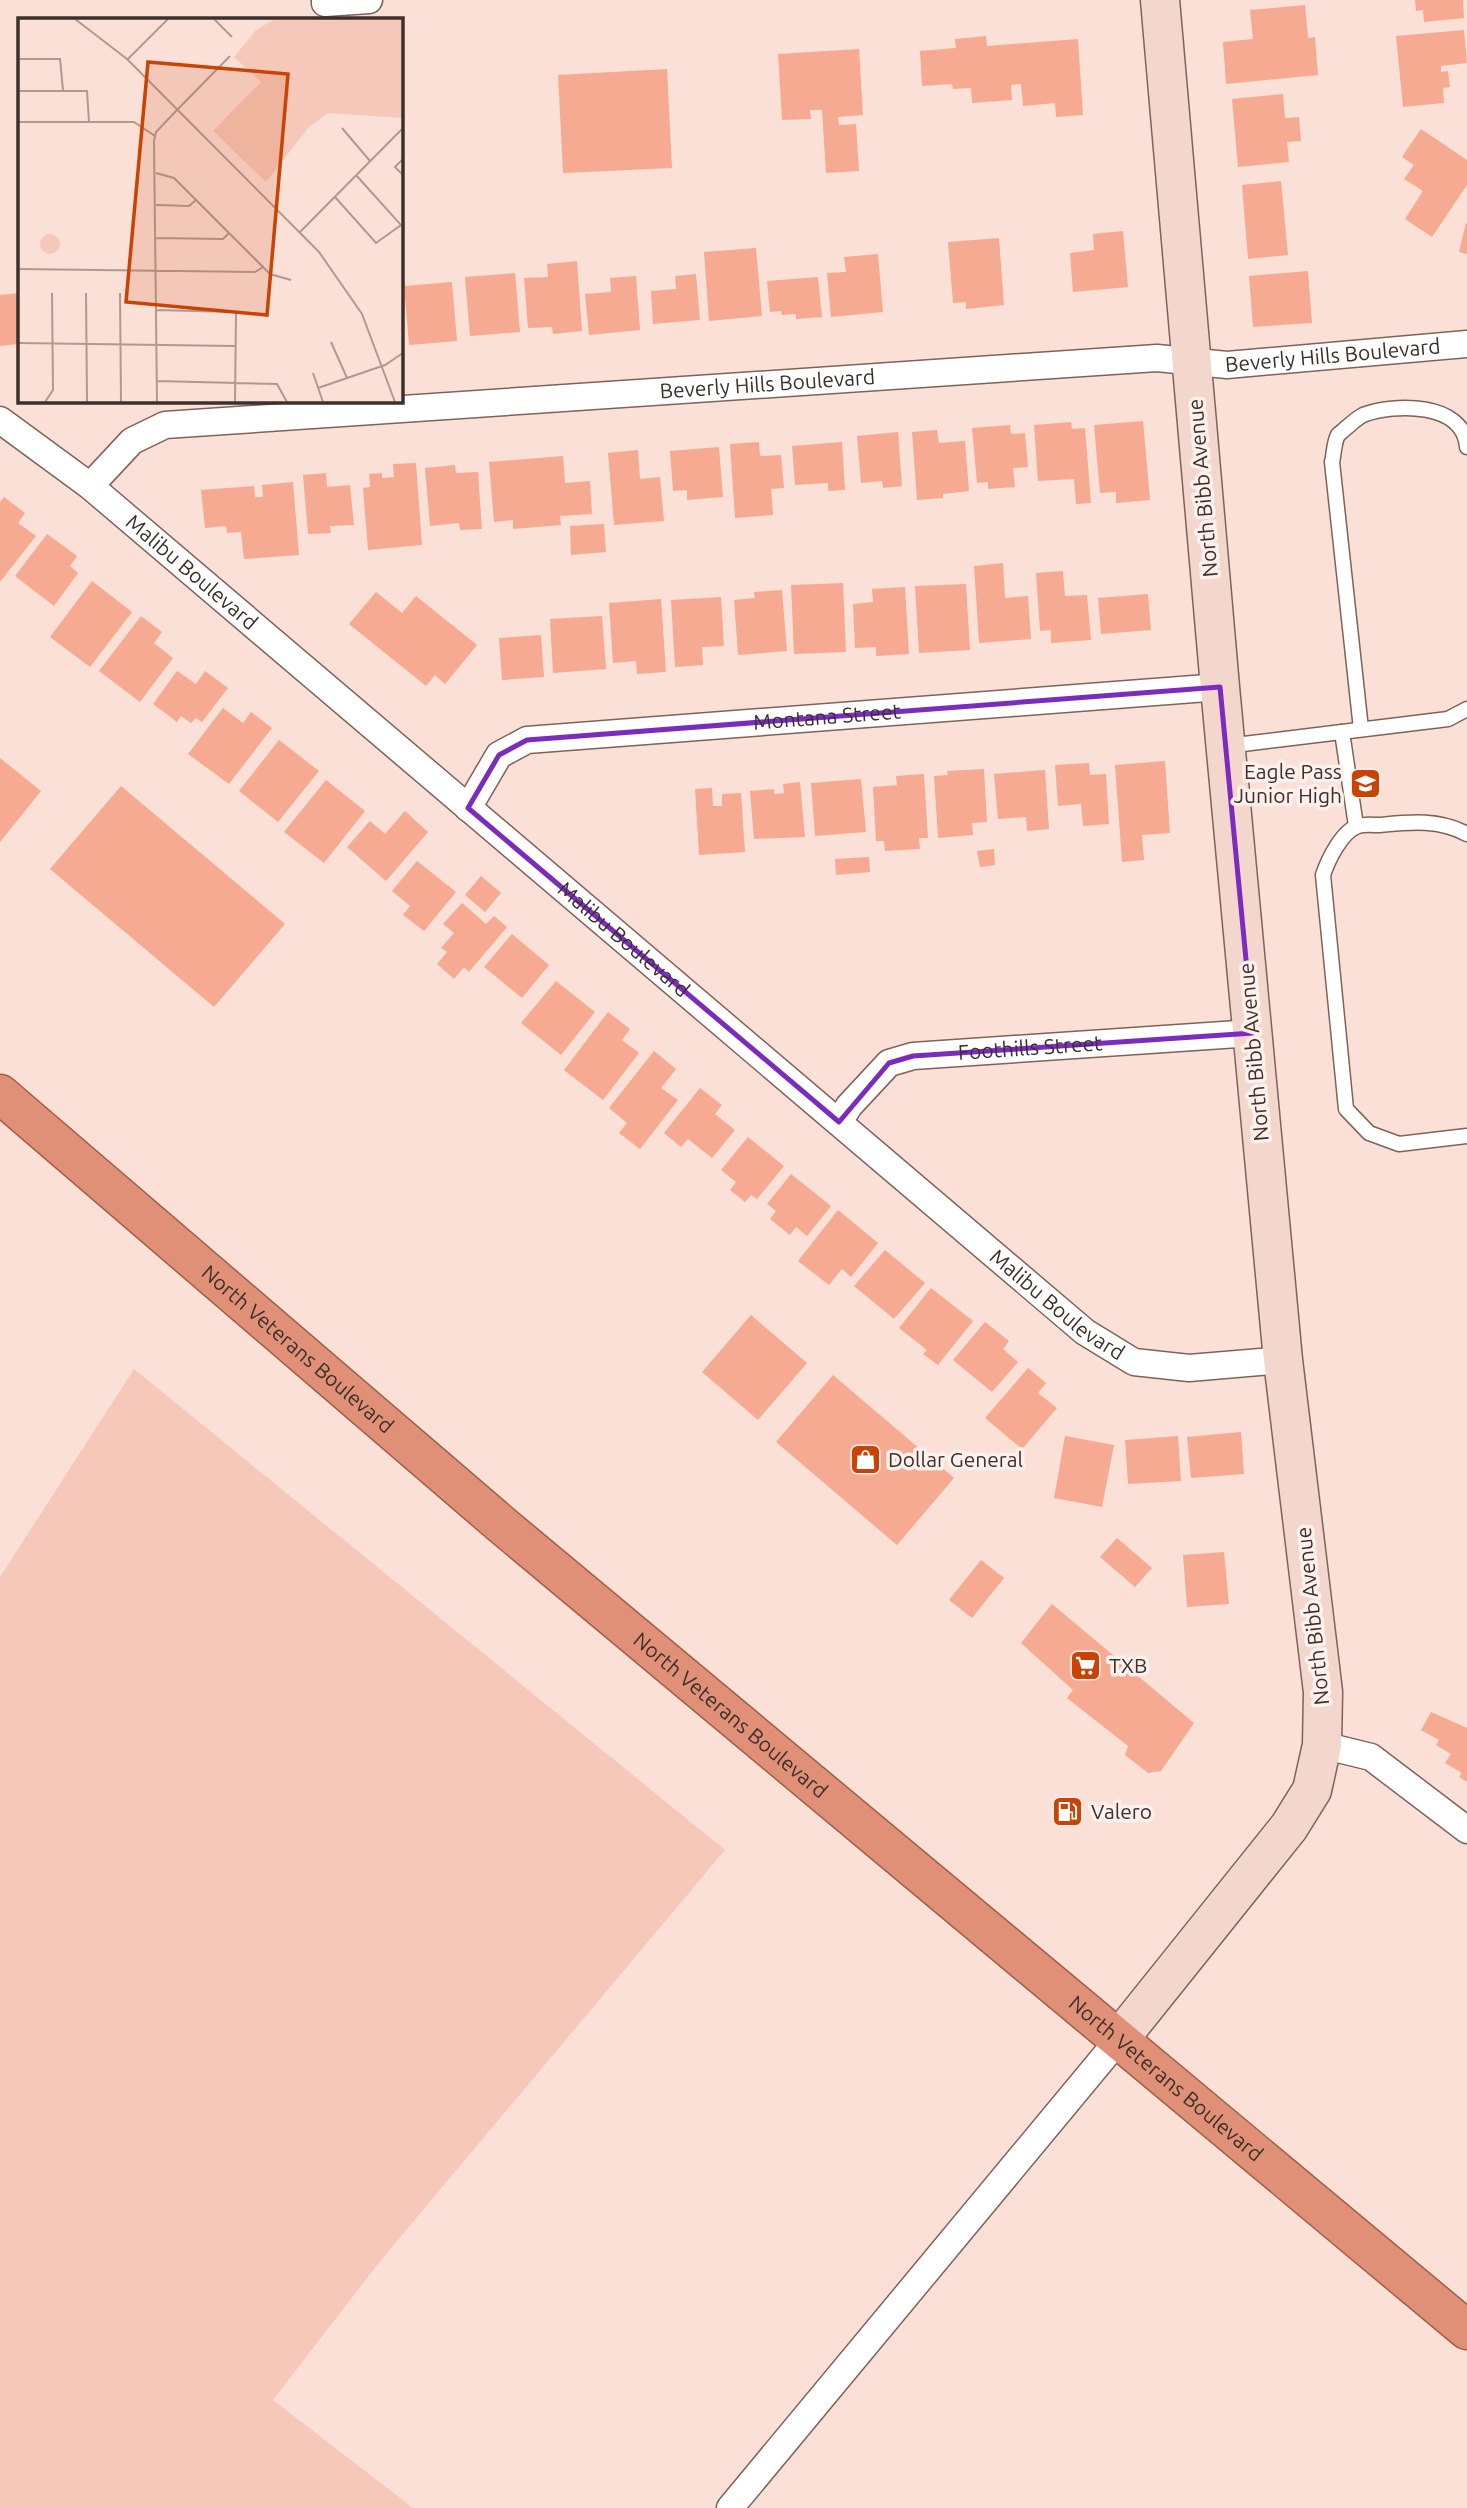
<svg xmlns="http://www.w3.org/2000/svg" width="1467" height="2508" viewBox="0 0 1467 2508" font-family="Ubuntu,sans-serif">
  <rect width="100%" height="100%" fill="#fbe0d7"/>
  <!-- green -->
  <polygon fill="#f6c8b9" points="134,1369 725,1850 381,2260 273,2400 413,2508 0,2508 0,1577"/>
  <!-- building -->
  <g fill="#f6aa91">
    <polygon points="1415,0 1463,0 1464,18 1424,22 1423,10 1416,11"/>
    <polygon points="1305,5 1308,38 1315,37 1318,75 1226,84 1223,42 1253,39 1250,10"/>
    <polygon points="1464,30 1467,63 1441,66 1441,72 1448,71 1450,87 1443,88 1444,103 1403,107 1396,36"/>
    <polygon points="986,36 987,46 1078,39 1083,115 1056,117 1055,103 1023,106 1021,84 1011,85 1012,100 972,103 971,88 953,89 952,84 922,86 920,51 956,48 955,39"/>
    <polygon points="859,49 863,115 838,117 839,125 856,124 859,171 826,173 822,110 810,110 811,119 782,120 778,54"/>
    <polygon points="667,69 672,168 563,173 558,75"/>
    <polygon points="1283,94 1285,118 1299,117 1301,141 1287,142 1289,162 1238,167 1232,99"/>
    <polygon points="1421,129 1467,160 1467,185 1432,237 1405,219 1423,191 1404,179 1414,165 1402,157"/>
    <polygon points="1281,181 1288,255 1248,259 1242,185"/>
    <polygon points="1466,223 1467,224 1467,254 1459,252"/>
    <polygon points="1123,231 1128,287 1073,292 1070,253 1094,250 1093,234"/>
    <polygon points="999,238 1004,305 966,309 966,302 953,303 948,242"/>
    <polygon points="756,248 762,316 709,321 704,252"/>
    <polygon points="878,254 883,312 831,317 827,273 846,272 844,257"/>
    <polygon points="577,261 582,331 553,334 552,327 528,328 524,278 548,277 547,264"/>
    <polygon points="1308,271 1312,323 1253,327 1249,276"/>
    <polygon points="515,273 520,332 470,336 465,277"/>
    <polygon points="696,274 700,320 653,324 651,291 676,289 675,276"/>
    <polygon points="636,276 640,330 589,335 585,294 611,292 610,278"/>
    <polygon points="818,277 822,317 796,319 796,314 782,315 781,311 770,312 767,281"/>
    <polygon points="452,282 457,341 409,345 404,286"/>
    <polygon points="19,293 19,344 0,346 0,295"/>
    <polygon points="1143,421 1150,500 1116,503 1116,492 1100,493 1094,425"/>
    <polygon points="1071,422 1072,429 1085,428 1091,503 1076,504 1074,479 1038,481 1034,425"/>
    <polygon points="1010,425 1011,434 1025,433 1028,467 1013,468 1015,487 988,489 988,482 977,483 972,428"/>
    <polygon points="937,430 939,443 965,441 969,491 943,494 943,498 917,500 912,432"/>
    <polygon points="898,432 902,486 883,488 882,481 861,483 857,436"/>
    <polygon points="759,442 760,456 781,455 784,488 771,489 773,515 735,518 730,444"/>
    <polygon points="842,442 845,490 828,491 828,483 795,485 792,446"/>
    <polygon points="719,447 723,497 687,500 687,490 673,491 670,451"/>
    <polygon points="638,450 640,479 660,477 664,521 614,525 608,453"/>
    <polygon points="563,456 565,483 590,481 592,514 560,516 561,525 513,529 513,520 494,522 489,462"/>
    <polygon points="416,463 422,545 368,550 363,488 370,487 369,474 382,473 382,478 394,477 393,464"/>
    <polygon points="455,465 456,473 478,472 482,529 460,530 459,523 430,526 425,468"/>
    <polygon points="326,473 327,487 350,485 354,525 330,526 331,533 308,534 303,475"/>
    <polygon points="293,482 299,555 244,559 241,532 227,533 226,526 205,528 201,490 254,486 255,497 263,497 262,485"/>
    <polygon points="4,497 25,513 18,523 36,536 0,582 0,502"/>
    <polygon points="604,524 606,552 571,555 570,526"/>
    <polygon points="47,534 77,556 70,566 78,573 54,606 15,576"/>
    <polygon points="1003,563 1005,598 1028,596 1031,639 979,643 974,566"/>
    <polygon points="1063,571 1065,596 1087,595 1091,640 1051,643 1051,630 1040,631 1036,573"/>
    <polygon points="92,581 132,612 90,667 50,637"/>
    <polygon points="843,583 846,652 794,654 791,585"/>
    <polygon points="966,584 970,650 919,653 915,586"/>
    <polygon points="905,587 909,654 876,656 876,647 855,648 853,604 873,602 872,589"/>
    <polygon points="782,590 787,651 738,655 734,600 755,598 754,592"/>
    <polygon points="376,592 402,613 416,596 477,645 445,684 435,675 426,686 349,624"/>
    <polygon points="1148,594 1151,630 1101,634 1098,598"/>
    <polygon points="721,597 724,646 702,647 703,665 675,667 671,600"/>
    <polygon points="661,599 666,672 637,674 636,661 613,663 609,603"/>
    <polygon points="141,616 162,632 154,643 173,658 140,702 99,671"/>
    <polygon points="602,616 606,669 553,673 550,619"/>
    <polygon points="541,635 544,677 502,680 499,638"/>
    <polygon points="177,671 196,684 205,671 228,688 202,722 196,718 191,723 181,716 177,722 153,704"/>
    <polygon points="223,708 243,723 251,712 272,728 229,784 188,754"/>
    <polygon points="279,740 319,771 278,822 239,791"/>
    <polygon points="0,758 41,791 0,842"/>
    <polygon points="1165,761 1170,833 1142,835 1144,860 1122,862 1115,765"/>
    <polygon points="1089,763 1090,775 1106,774 1109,824 1083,826 1081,804 1058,806 1055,765"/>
    <polygon points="984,769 987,822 972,823 973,835 938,838 934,776 948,775 947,771"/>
    <polygon points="1045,770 1049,829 1027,831 1026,817 998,819 994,774"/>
    <polygon points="924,774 928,838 919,838 920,849 885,851 884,841 876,841 873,787 897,785 896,776"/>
    <polygon points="861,779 866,832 815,836 811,783"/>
    <polygon points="326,780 365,811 324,863 284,832"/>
    <polygon points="800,782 805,837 754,839 750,791 774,789 774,794 784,793 783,784"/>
    <polygon points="121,786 285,924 214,1007 50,869"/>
    <polygon points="712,788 713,806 722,806 722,794 741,793 745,852 699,855 695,789"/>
    <polygon points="405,811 428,832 386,881 347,847 370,821 385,834"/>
    <polygon points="994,849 995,865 980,867 977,851"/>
    <polygon points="869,857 870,872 836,875 835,859"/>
    <polygon points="417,861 456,892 424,931 403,915 410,906 392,891"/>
    <polygon points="481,876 501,893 485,912 465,895"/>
    <polygon points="462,903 486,924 494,916 507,927 469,972 464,967 454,979 437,964 447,952 441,948 454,933 443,924"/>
    <polygon points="512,934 549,965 522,998 484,967"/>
    <polygon points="556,981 595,1012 561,1055 521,1023"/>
    <polygon points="608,1012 630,1029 622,1040 639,1053 603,1100 564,1070"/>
    <polygon points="654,1051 676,1069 661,1088 678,1100 640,1149 619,1133 627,1123 609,1108"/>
    <polygon points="700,1088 722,1105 715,1114 735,1130 712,1158 688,1139 681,1147 664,1133"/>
    <polygon points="748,1137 784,1166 757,1199 751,1195 745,1202 730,1190 736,1182 721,1170"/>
    <polygon points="791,1174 831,1206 807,1236 796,1227 790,1235 770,1219 776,1211 767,1204"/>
    <polygon points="838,1210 878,1243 851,1277 842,1269 829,1285 798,1261"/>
    <polygon points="885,1250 925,1283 894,1319 854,1286"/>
    <polygon points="931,1288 973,1321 938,1365 923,1354 927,1350 899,1328"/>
    <polygon points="751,1315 807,1363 758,1420 702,1372"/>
    <polygon points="985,1322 1009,1341 1003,1349 1018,1362 992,1392 953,1360"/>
    <polygon points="1028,1368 1046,1383 1038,1393 1057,1408 1022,1449 985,1418"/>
    <polygon points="833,1375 954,1478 897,1545 776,1442"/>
    <polygon points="1241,1432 1244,1474 1191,1478 1187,1437"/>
    <polygon points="1065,1436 1114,1445 1102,1507 1054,1498"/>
    <polygon points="1178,1436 1181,1481 1128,1484 1125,1440"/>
    <polygon points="1117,1538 1152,1568 1135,1587 1100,1557"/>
    <polygon points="1224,1552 1229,1604 1187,1607 1183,1555"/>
    <polygon points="981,1560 1004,1578 972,1618 949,1600"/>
    <polygon points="1052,1604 1194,1723 1161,1771 1148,1773 1125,1755 1128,1746 1067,1698 1073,1690 1021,1643"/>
    <polygon points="1431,1712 1467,1728 1467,1782 1459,1777 1462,1773 1445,1763 1451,1754 1436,1745 1439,1740 1421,1730"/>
  </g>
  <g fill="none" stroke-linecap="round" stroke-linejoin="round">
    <defs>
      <g id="service">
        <path d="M1361,729l-29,-267c2,-8 2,-20 6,-27 1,-1 7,-6 8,-7 5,-4 11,-10 17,-13 31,-12 101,-13 104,32"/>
        <polyline points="1342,732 1356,826"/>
        <polyline points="1227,746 1448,719 1467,709"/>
        <path d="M1467,834c-28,-15 -56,-12 -87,-9 -7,0 -16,-1 -22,1 -16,5 -30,34 -35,49l23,234 23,24 30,11 68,-8"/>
      </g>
      <g id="minor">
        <polyline points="325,0 325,3 369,0"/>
        <path id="s1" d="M0,420l90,66 995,846 49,30 55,6 94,-8"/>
        <path id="s2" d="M90,486l42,-45 33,-16 992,-67 70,7 240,-21"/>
        <path id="s3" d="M468,808l31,-53 28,-15 693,-53"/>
        <path id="s4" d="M839,1122l10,-16 40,-43 24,-7 340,-23"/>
        <polyline points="1322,1745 1371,1757 1467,1830"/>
        <polyline points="730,2508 1120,2038"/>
      </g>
      <polyline id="secondary" points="1120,2038 1289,1827 1312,1790 1322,1745 1323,1692 1283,1360 1220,687 1160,0"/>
      <g id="trunk">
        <path id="s5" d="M0,1094l502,431 965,805"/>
      </g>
    </defs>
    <!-- service casing -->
    <use href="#service" stroke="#7f6259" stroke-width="17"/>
    <!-- minor casing -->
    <use href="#minor" stroke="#7f6259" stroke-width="29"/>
    <!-- secondary casing -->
    <use href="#secondary" stroke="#7f6259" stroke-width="41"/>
    <!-- trunk casing -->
    <use href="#trunk" stroke="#a15d46" stroke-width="41"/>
    <!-- service -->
    <use href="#service" stroke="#fff" stroke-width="14"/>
    <!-- minor -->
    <use href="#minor" stroke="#fff" stroke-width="26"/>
    <!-- secondary -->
    <use href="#secondary" stroke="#f3d6cc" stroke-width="38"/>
    <!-- trunk -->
    <use href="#trunk" stroke="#e09076" stroke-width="38"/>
  </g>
  <!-- marked area -->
  <path fill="none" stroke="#7b2cbf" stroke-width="5" stroke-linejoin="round" d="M1220,687l33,346 -340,23 -24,7 -50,59 -371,-314 31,-53 28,-15z"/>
  <!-- icons -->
  <defs>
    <symbol id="school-square" viewBox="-11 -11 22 22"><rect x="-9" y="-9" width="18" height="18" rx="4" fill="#c94304" stroke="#fef0ec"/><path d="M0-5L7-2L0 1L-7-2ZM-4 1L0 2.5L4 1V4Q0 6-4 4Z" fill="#fff"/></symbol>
    <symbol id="shop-square" viewBox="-11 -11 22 22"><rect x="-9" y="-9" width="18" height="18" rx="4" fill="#c94304" stroke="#fef0ec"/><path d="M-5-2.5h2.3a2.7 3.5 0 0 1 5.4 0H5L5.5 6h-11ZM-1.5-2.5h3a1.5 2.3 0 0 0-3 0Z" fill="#fff"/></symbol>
    <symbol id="supermarket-square" viewBox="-11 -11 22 22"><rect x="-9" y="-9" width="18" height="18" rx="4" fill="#c94304" stroke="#fef0ec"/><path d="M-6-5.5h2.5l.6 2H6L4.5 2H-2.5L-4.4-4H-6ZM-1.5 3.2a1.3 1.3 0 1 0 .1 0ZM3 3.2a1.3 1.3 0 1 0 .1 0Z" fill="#fff"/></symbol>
    <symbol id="fuel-square" viewBox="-11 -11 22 22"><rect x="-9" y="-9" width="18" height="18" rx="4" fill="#c94304" stroke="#fef0ec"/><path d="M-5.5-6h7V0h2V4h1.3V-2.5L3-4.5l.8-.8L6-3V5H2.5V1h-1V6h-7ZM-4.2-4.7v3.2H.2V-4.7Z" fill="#fff"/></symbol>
  </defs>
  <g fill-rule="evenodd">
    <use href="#school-square" x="1348" y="766" width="35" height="35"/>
    <use href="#shop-square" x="848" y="1442" width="35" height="35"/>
    <use href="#supermarket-square" x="1068" y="1648" width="35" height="35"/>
    <use href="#fuel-square" x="1050" y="1794" width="35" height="35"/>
  </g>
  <g text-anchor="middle" stroke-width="7" stroke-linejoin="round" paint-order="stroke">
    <!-- street labels -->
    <g font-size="21" fill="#3c302b" stroke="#fef0ec">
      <text dy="7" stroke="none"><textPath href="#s2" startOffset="1269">Beverly Hills Boulevard</textPath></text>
      <text dy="7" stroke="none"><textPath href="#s2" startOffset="702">Beverly Hills Boulevard</textPath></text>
      <text transform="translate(1203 488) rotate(-95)" y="7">North Bibb Avenue</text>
      <text dy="7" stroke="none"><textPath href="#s1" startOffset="245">Malibu Boulevard</textPath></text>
      <text dy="7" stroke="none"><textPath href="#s3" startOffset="394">Montana Street</textPath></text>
      <text dy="7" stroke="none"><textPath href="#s1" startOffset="812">Malibu Boulevard</textPath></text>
      <text dy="7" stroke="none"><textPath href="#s4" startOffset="220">Foothills Street</textPath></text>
      <text transform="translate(1254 1052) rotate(-95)" y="7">North Bibb Avenue</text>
      <text dy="7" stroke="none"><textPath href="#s1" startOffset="1379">Malibu Boulevard</textPath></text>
      <text dy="7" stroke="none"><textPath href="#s5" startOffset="392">North Veterans Boulevard</textPath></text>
      <text transform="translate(1313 1616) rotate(-96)" y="7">North Bibb Avenue</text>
      <text dy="7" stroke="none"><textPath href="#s5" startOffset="959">North Veterans Boulevard</textPath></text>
      <text dy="7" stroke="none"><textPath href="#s5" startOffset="1526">North Veterans Boulevard</textPath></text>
    </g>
    <!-- poi labels -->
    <g font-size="21" fill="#3c302b" stroke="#fef0ec" text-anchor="start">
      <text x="1342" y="779" text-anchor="end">Eagle Pass<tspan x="1342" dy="24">Junior High</tspan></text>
      <text x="888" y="1467">Dollar General</text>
      <text x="1109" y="1673">TXB</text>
      <text x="1091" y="1819">Valero</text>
    </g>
  </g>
  <!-- overview -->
  <g transform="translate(18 18)">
    <rect width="385" height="385" fill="#fbe0d7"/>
    <path d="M257,1h128v99l-75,-5 -20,15 -42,54 -53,-51 48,-49 -27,-25 22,-27zM22 226a10 10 0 1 1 20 0a10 10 0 1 1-20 0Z" fill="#f6c8b9"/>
    <path fill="none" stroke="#af9a92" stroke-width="2" d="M57,1l52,40 192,193 43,62 33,88M196,1l18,18M0,41h42l3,31M110,41l40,-40M0,73h69l2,31M160,91l52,-53M0,104h116l21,14M324,110l28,33M385,141l-8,8 8,8M138,155l18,5 96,96 21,6M317,179l41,46 25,-18 -45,-50M138,187l33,1 7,-6M282,214l103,-104M138,220l67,1 6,-6M0,251l237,3 8,-5M68,275l1,109M102,275l1,109M138,292l80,2 -1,90M313,324l16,36M0,325l217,3M295,355l10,29M139,363l120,3 10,18M300,370l67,-23 18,-12M27,384l8,-12 -1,-97M139,384l-3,-261 2,-9 21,-22"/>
    <path fill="#c94304" fill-opacity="0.15" stroke="#c94304" stroke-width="3.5" d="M130,44l140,12 -21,241 -141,-13z"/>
    <rect width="385" height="385" fill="none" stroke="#3c302b" stroke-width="3.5"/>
  </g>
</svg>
